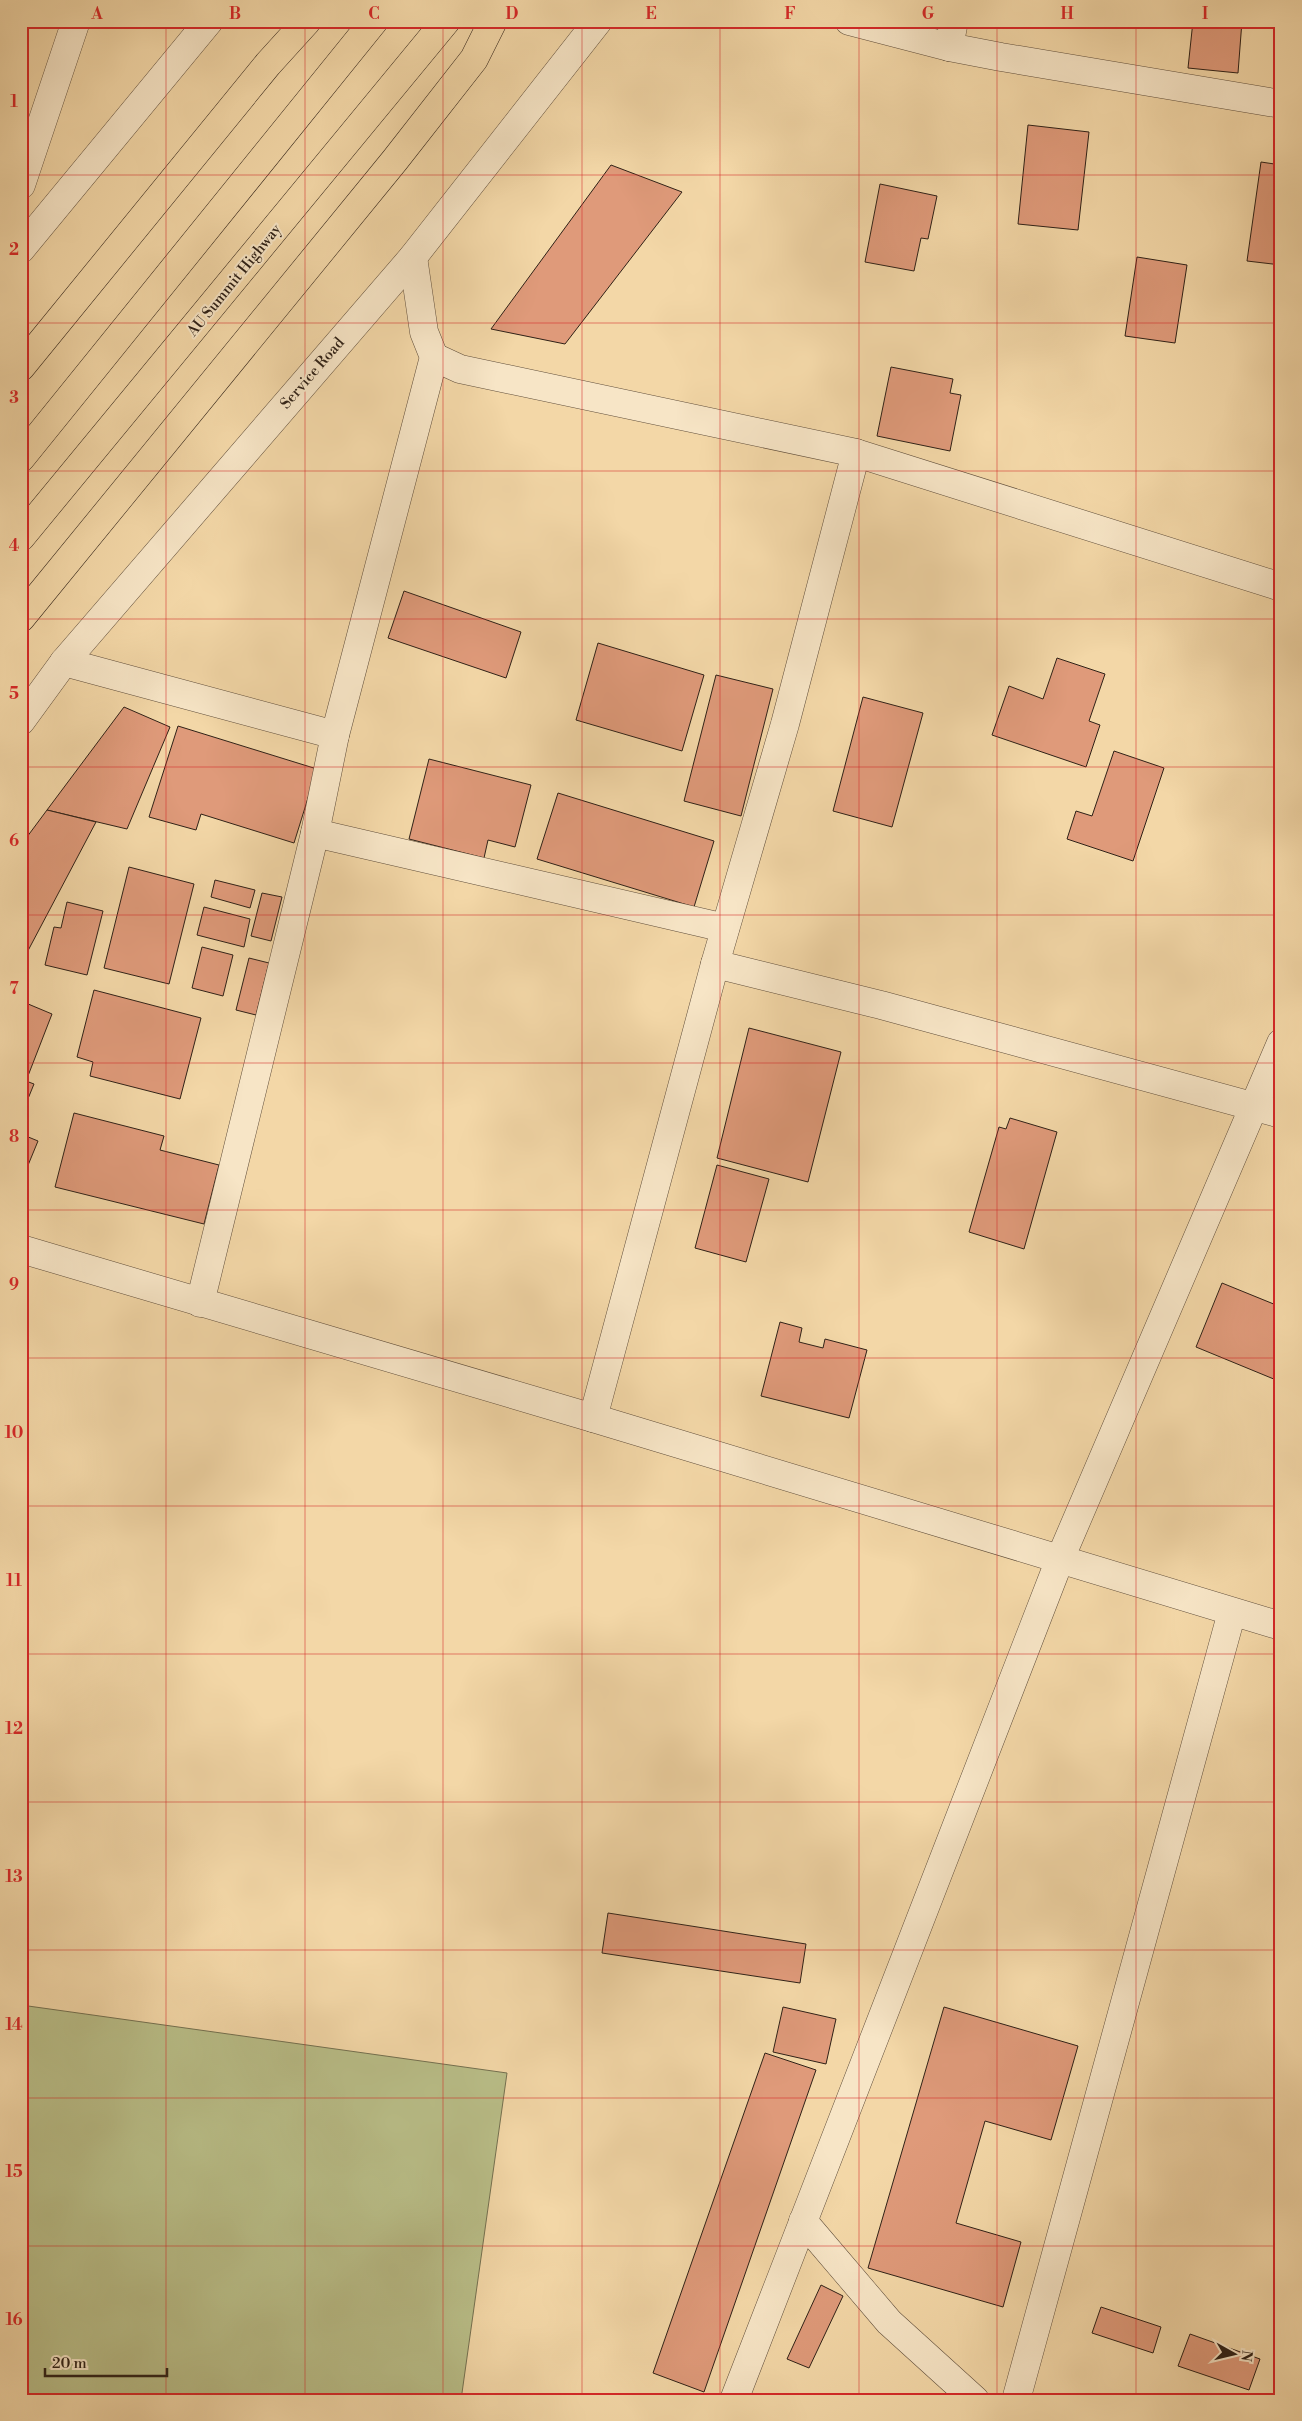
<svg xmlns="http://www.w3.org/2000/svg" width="1302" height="2421" viewBox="0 0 1302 2421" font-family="'Libre Bodoni',serif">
  <rect width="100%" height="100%" fill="#f3d7a7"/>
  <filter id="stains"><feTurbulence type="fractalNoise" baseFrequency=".004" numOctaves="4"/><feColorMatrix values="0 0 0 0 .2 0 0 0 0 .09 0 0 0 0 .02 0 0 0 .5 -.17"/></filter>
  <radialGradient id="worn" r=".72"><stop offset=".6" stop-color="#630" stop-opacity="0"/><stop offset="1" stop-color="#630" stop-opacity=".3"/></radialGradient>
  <!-- green -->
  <polygon fill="#b9be88" stroke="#747050" points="21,2005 507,2073 461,2400 21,2400"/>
  <!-- building -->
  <g fill="#df9a7a" stroke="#2f2117">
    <polygon points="1193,21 1242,21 1238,73 1188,68"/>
    <polygon points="1028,125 1089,132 1078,230 1018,224"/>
    <polygon points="1261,162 1281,165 1281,265 1247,261"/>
    <polygon points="611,165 682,192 565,344 491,329"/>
    <polygon points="880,184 937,196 928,239 921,238 914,271 865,262"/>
    <polygon points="1137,257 1187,265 1175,343 1125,336"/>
    <polygon points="891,367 953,379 950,393 961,395 950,451 877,436"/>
    <polygon points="404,591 521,632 506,678 388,638"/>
    <polygon points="598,643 704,675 682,751 576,720"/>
    <polygon points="1057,658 1105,674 1089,721 1100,725 1086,767 992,735 1009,686 1043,699"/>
    <polygon points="716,675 773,689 741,816 684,801"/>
    <polygon points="863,697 923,713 892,827 833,811"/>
    <polygon points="124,707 170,727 127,829 47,810"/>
    <polygon points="178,726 317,769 294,843 201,814 196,830 149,817"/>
    <polygon points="1114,751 1164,768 1133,861 1067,839 1076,811 1092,816"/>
    <polygon points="429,759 531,785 515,847 488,840 484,858 409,839"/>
    <polygon points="558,793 714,841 694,907 537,859"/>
    <polygon points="47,810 96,822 22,962 21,845"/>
    <polygon points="129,867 194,884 169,984 104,968"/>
    <polygon points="215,880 255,890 250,908 211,897"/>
    <polygon points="262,893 282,897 271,941 251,936"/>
    <polygon points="67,902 103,911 87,975 45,965 54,927 61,928"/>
    <polygon points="204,907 250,919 244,947 197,935"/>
    <polygon points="202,947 233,955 223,996 192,988"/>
    <polygon points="249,958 269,963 256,1015 236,1010"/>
    <polygon points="94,990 201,1018 180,1099 90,1076 93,1062 77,1057"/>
    <polygon points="21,1001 52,1014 26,1081 34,1084 23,1111 21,1110"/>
    <polygon points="749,1028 841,1052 808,1182 717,1158"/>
    <polygon points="74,1113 164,1136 160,1150 219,1165 204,1224 55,1187"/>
    <polygon points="1010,1118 1057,1132 1024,1249 969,1232 999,1127 1006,1129"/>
    <polygon points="21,1134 38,1141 24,1175 21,1174"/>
    <polygon points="717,1165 769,1179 746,1262 695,1248"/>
    <polygon points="1222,1283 1281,1307 1281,1382 1196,1347"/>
    <polygon points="780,1322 802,1328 799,1342 823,1348 825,1339 867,1350 849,1418 761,1396"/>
    <polygon points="608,1913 806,1944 800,1983 602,1953"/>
    <polygon points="783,2007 836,2019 826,2064 773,2052"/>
    <polygon points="944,2007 1078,2046 1051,2140 985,2121 956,2223 1021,2242 1003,2307 868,2268"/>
    <polygon points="765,2053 816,2070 704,2392 653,2373"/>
    <polygon points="821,2285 843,2296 809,2368 787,2359"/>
    <polygon points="1101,2307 1161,2327 1153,2353 1092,2333"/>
    <polygon points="1190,2334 1260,2359 1249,2390 1178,2366"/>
  </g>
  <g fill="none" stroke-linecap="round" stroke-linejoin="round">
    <defs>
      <g id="minor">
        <polyline points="849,21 949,47 1001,57 1281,104"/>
        <polyline points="949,47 954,21"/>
        <polyline points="21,185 76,21"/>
        <polyline points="21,249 209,21"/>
        <polyline points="434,357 460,369 856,453 1281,587"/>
        <polyline points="64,662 335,735"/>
        <polyline points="21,721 64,662 413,257 598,21"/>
        <polyline points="315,833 725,928"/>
        <polyline points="715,964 881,1005 1281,1114"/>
        <polyline points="21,1249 593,1418 1281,1626"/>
        <polyline points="200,1303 315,833 335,735 434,357 424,332 413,257"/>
        <polyline points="593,1418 715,964 785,724 856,453"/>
        <polyline points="803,2221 889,2322 975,2400"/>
        <polyline points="734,2400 1060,1559 1281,1043"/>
        <polyline points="1016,2400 1232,1612"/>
      </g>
      <g id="major">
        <polyline points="21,367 268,64 307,21"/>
        <polyline points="21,458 374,21"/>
        <polyline points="21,537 446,21"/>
        <polyline points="21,618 395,160 474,59 493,21"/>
      </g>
    </defs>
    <!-- minor casing -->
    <use href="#minor" stroke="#604e3b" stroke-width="29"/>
    <!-- major casing -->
    <use href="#major" stroke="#2f2117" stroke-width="29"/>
    <!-- minor -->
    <use href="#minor" stroke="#f7e5c6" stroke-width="28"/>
    <!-- major -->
    <use href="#major" stroke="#f3d7a7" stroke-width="28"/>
  </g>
  <!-- grid -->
  <path fill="none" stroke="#d62828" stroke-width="1" stroke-opacity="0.55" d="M166,21v2379M305,21v2379M443,21v2379M582,21v2379M720,21v2379M859,21v2379M997,21v2379M1136,21v2379M21,175h1260M21,323h1260M21,471h1260M21,619h1260M21,767h1260M21,915h1260M21,1063h1260M21,1210h1260M21,1358h1260M21,1506h1260M21,1654h1260M21,1802h1260M21,1950h1260M21,2098h1260M21,2246h1260"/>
  <g text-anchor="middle" stroke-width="4" stroke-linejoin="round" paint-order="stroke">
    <!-- street labels -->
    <g font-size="15" fill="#2f2117" stroke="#f7e5c6">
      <text transform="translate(234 280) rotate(-51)" y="5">AU Summit Highway</text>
      <text transform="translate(312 373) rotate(-49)" y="5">Service Road</text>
    </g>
  </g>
  <!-- margin -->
  <rect width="1302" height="2421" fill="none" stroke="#f3d7a7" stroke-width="55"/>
  <!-- north arrow -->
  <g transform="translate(1234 2354) rotate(98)" stroke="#f7e5c6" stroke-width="4" paint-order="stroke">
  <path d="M0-4L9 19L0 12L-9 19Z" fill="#2f2117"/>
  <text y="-8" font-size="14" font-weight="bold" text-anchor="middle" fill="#2f2117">N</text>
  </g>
  <!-- scale -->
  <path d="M45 2368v8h122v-8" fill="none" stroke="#2f2117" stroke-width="2.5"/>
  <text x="52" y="2368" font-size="15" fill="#2f2117" stroke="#f7e5c6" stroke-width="4" paint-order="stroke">20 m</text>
  <rect x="28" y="28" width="1246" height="2366" fill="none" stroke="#d62828" stroke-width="2"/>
  <g font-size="16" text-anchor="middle" font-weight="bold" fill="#d62828">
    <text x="97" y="19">A</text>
    <text x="235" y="19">B</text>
    <text x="374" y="19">C</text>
    <text x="512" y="19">D</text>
    <text x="651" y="19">E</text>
    <text x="790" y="19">F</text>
    <text x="928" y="19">G</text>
    <text x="1067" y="19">H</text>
    <text x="1205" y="19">I</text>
    <text x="14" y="107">1</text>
    <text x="14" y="255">2</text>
    <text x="14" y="403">3</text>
    <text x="14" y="551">4</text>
    <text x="14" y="699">5</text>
    <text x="14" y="846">6</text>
    <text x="14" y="994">7</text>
    <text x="14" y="1142">8</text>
    <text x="14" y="1290">9</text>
    <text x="14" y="1438">10</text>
    <text x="14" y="1586">11</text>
    <text x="14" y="1734">12</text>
    <text x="14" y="1882">13</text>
    <text x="14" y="2030">14</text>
    <text x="14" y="2177">15</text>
    <text x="14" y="2325">16</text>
  </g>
  <rect width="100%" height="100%" filter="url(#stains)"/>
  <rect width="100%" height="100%" fill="url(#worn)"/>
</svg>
